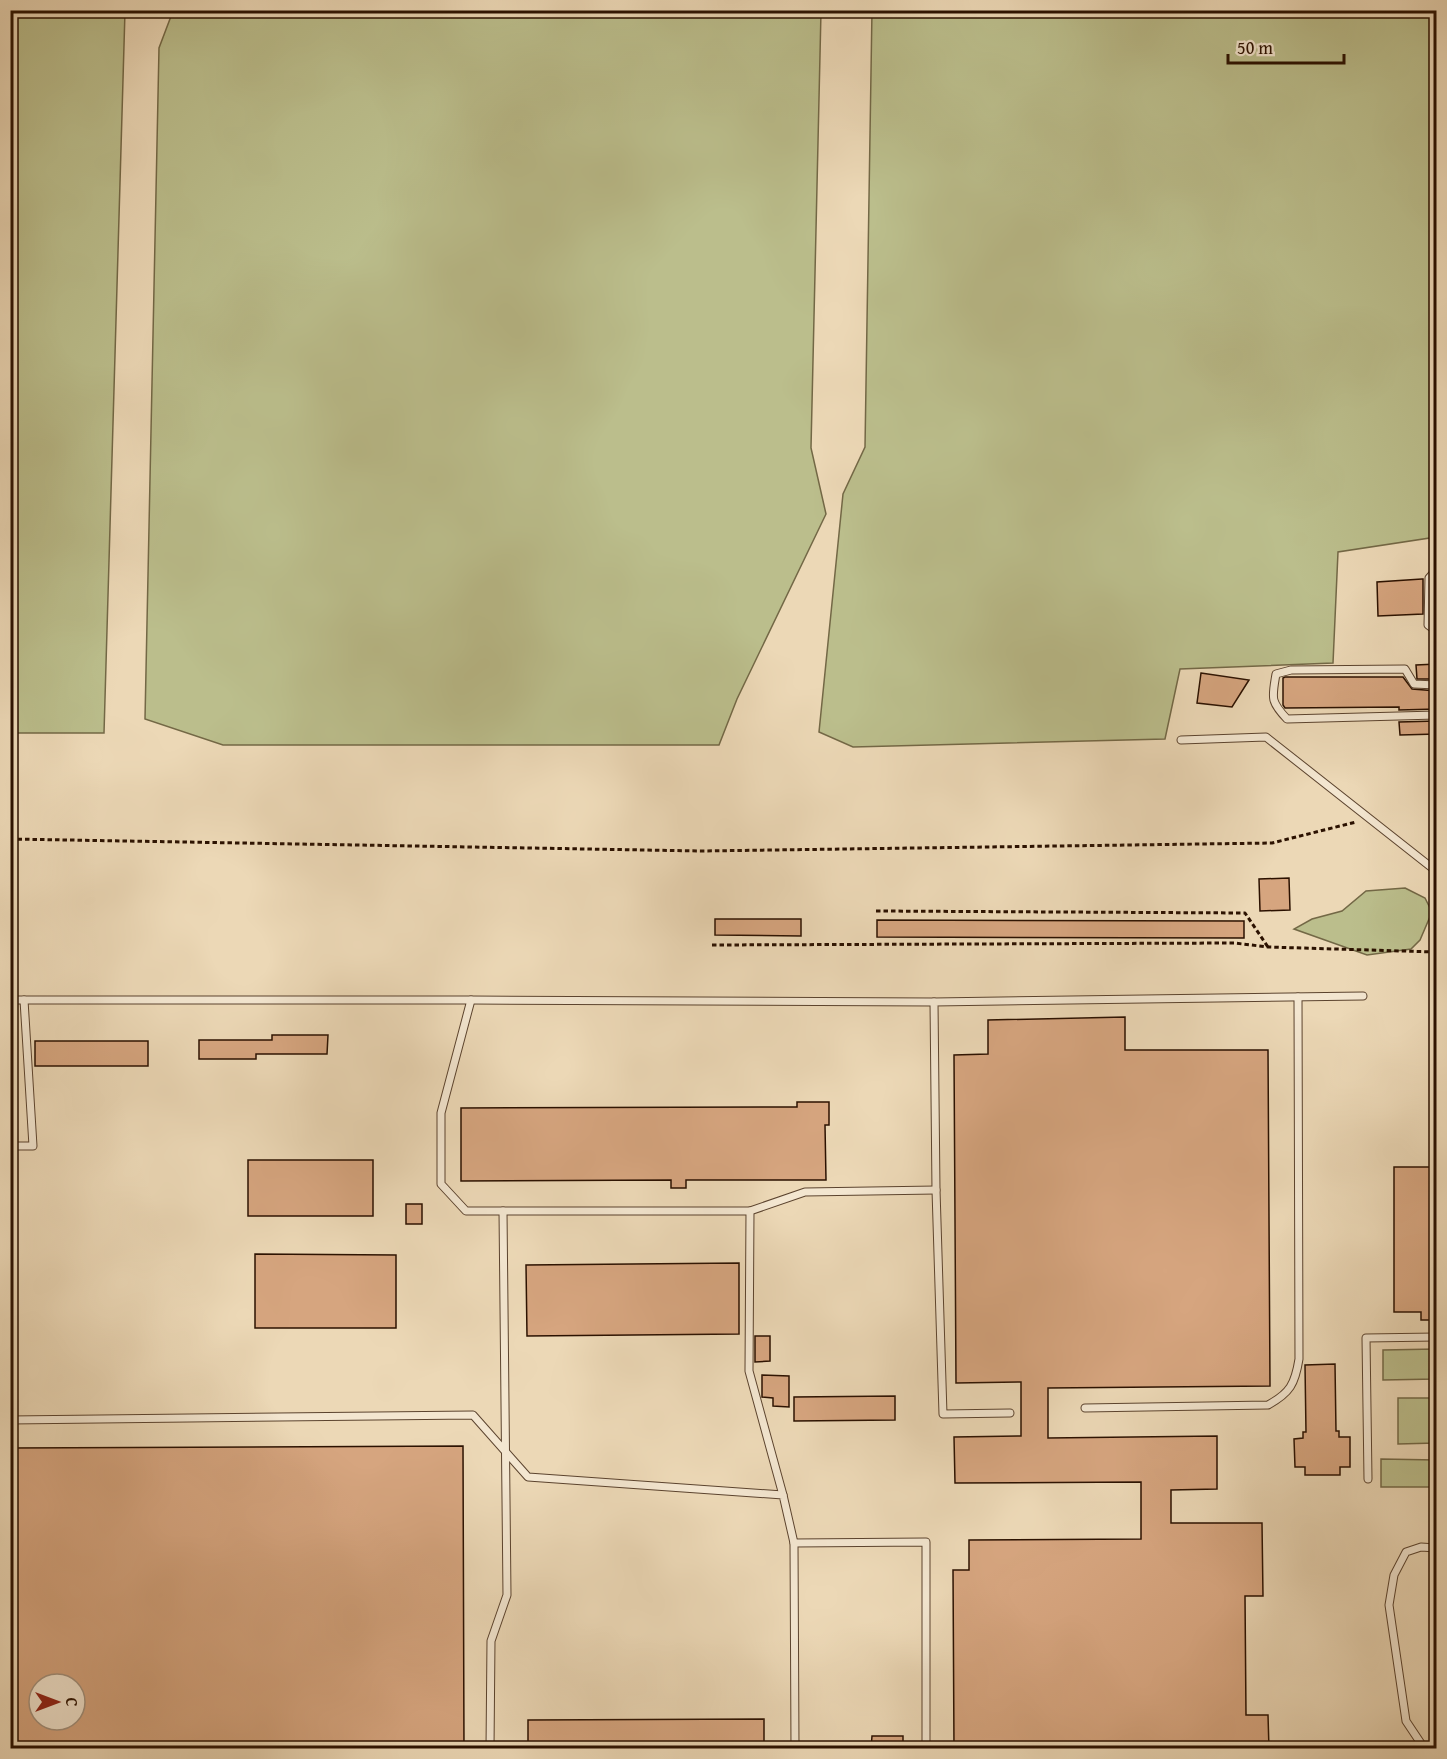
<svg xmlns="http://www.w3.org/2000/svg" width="1447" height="1759" viewBox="0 0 1447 1759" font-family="'Gentium Book Plus',serif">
  <rect width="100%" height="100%" fill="#ecd8b6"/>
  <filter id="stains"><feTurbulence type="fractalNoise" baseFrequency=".00333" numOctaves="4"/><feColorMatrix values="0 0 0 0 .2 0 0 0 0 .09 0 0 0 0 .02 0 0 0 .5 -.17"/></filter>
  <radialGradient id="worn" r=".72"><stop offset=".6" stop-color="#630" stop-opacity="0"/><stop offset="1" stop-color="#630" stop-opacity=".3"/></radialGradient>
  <!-- green -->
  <g fill="#bbbe8c" stroke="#736846" stroke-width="1.5">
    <polygon points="872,10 1436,11 1436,537 1338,552 1333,663 1180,669 1165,739 853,747 819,732 843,494 865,447"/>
    <polygon points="10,11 125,11 104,733 11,733"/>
    <polygon points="173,11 821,11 811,448 826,514 737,699 719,745 223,745 145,719 159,48"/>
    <polygon points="1405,888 1425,898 1432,912 1420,940 1411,949 1367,955 1294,929 1312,919 1342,911 1366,891"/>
    <polygon points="1436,1349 1436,1379 1383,1380 1383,1350"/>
    <polygon points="1398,1398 1436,1398 1436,1443 1398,1444"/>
    <polygon points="1381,1459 1436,1460 1436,1487 1381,1487"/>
  </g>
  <!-- building -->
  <g fill="#d6a57f" stroke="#2b1100" stroke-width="1.5" fill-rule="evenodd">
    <polygon points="1422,579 1423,579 1423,614 1378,616 1377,582"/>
    <polygon points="1437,664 1437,679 1417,679 1416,665"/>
    <polygon points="1201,673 1249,680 1232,707 1197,703"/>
    <polygon points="1403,677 1412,689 1437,691 1437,709 1399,710 1399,707 1285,708 1283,705 1283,678 1285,677"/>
    <polygon points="1437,721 1437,734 1400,735 1399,722"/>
    <polygon points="1289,878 1290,910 1260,911 1259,879"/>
    <polygon points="715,919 801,919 801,936 715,935"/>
    <polygon points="877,920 1244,921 1244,938 877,937"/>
    <polygon points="1125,1017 1125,1050 1268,1050 1270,1386 1048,1388 1048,1438 1217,1436 1217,1489 1171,1490 1171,1523 1262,1523 1263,1596 1245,1596 1246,1715 1268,1715 1269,1749 954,1749 953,1570 969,1570 969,1540 1141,1539 1141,1482 955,1483 954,1437 1021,1436 1021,1382 956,1383 954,1055 988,1054 988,1020"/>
    <polygon points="272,1035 328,1035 327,1054 256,1054 256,1059 199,1059 199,1040 272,1040"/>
    <rect x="35" y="1041" width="113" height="25"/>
    <polygon points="797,1102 829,1102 829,1125 825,1125 826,1180 686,1180 686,1188 671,1188 671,1180 461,1181 461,1108 797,1107"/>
    <rect x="248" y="1160" width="125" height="56"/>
    <polygon points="1394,1167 1437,1167 1437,1320 1421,1320 1421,1312 1394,1312"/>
    <rect x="406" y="1204" width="16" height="20"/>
    <polygon points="255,1254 396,1255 396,1328 255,1328"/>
    <polygon points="739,1263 739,1334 527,1336 526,1265"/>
    <polygon points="755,1336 770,1336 770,1361 755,1362"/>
    <polygon points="1335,1364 1336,1431 1339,1431 1339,1437 1350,1437 1350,1467 1340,1467 1340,1475 1305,1475 1305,1467 1295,1467 1294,1439 1303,1438 1303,1432 1306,1432 1305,1365"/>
    <polygon points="762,1375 789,1376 789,1407 773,1406 773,1398 762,1397"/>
    <polygon points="895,1396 895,1420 794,1421 794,1397"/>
    <path d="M463,1446l1,303h-454v-301zM39,1684h36v36h-36z"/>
    <polygon points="764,1719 764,1749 528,1749 528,1720"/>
    <polygon points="872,1736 903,1736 903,1749 871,1749"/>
  </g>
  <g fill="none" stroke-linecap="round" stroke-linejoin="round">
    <defs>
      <g id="service">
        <polyline points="1436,570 1429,578 1428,625 1436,631"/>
        <path d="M1436,685l-22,-1 -9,-15 -114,1 -15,4c-4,24 -6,27 11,45l149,-4"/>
        <polyline points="1181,740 1266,737 1436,871"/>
        <polyline points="10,1000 471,1000 441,1113 441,1184 466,1211 750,1211"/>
        <polyline points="471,1000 934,1002"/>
        <polyline points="10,1146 33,1146 24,1000"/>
        <path d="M1085,1408l183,-3c22,-12 27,-21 31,-46l-1,-362"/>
        <polyline points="1010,1413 943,1414 936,1190 934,1002 1363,996"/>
        <polyline points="10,1420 473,1415 528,1477 783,1495 794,1543"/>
        <polyline points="1368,1479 1366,1338 1436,1337"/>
        <polyline points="783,1495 749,1371 750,1211 805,1192 936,1190"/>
        <polyline points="490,1748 491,1641 507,1595 503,1211"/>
        <polyline points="795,1748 794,1543 926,1542 926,1748"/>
        <polyline points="1424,1748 1406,1721 1389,1605 1394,1575 1406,1552 1421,1547 1436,1548"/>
      </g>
    </defs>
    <!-- service casing -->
    <use href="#service" stroke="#5b432e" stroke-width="9"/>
    <!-- path -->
    <g stroke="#2b1100" stroke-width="3" stroke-dasharray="4.5 3" stroke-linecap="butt">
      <polyline points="10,839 702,851 1272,843 1356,822"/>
      <polyline points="876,911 1245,913 1268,947"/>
      <polyline points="712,945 1234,943 1268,947 1436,952"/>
    </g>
    <!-- service -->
    <use href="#service" stroke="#f3e6d0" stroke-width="7"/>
  </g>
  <!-- margin -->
  <rect width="1447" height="1759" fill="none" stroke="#ecd8b6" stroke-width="36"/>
  <rect x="12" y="12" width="1423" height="1735" fill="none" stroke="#2b1100" stroke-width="3"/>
  <rect x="18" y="18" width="1411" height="1723" fill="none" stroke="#2b1100" stroke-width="1.5"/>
  <!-- north arrow -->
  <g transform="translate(57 1702) rotate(90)"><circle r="28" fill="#f3e6d0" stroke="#a3917d" stroke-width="1.5"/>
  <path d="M0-4.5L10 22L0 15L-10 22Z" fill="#8f2418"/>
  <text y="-9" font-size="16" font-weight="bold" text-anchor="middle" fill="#2b1100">С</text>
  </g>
  <!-- scale -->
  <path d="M1228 54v9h116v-9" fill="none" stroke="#2b1100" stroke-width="3"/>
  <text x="1237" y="54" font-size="18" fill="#2b1100" stroke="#f3e6d0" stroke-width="4.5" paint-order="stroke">50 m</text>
  <rect width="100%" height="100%" filter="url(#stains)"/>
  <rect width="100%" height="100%" fill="url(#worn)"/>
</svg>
